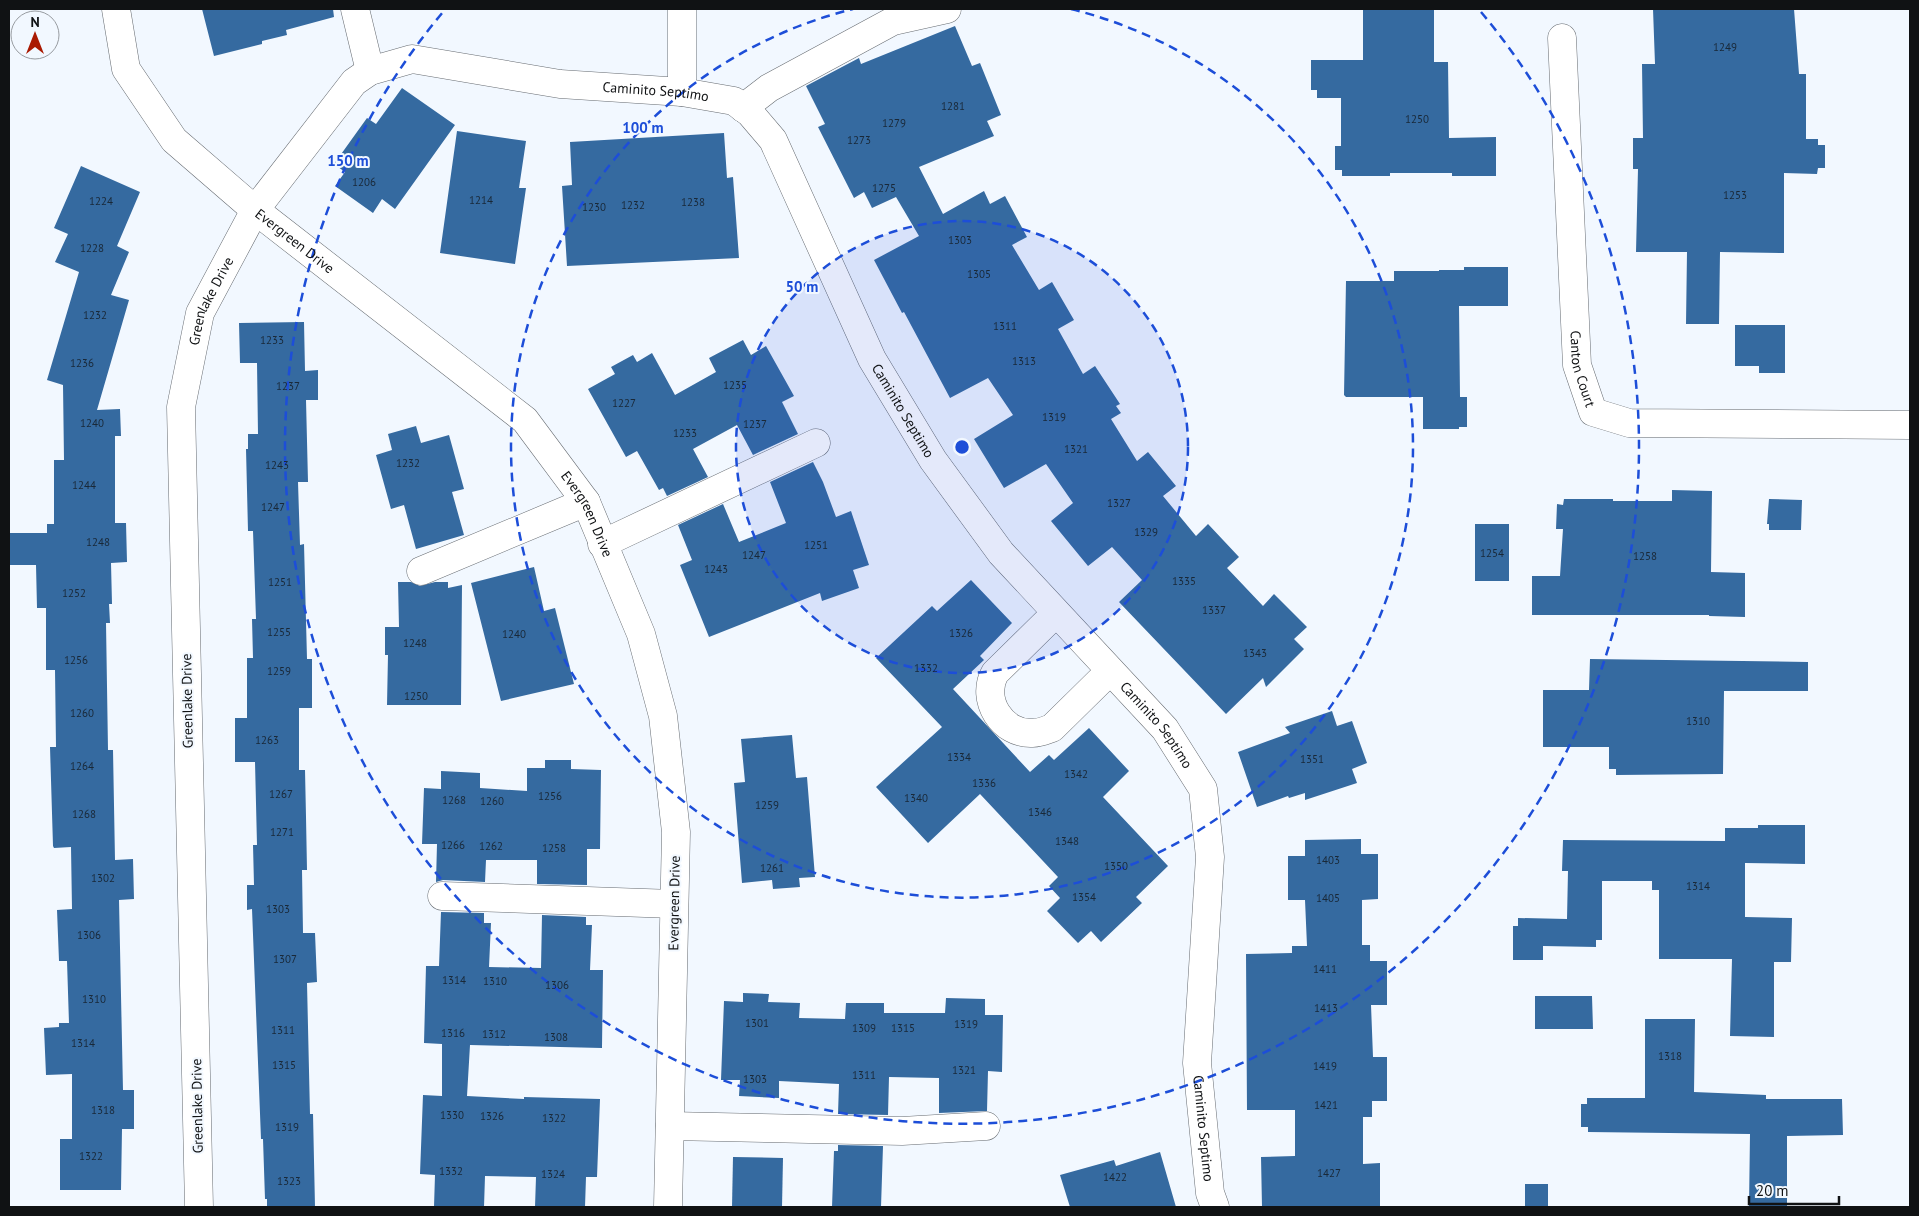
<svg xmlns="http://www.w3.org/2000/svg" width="1919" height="1216" viewBox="0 0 1919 1216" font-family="'PT Sans',sans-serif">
  <rect width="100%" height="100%" fill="#f2f8ff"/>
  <!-- building -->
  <g fill="#356aa0">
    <polygon points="202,9 333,9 334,17 286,30 287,35 262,41 262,44 214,56"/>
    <polygon points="1363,9 1434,9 1434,62 1448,62 1449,138 1496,137 1496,176 1452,176 1452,173 1390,173 1390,176 1342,176 1342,170 1335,170 1335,146 1341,146 1341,98 1317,98 1317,90 1311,90 1311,60 1363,60"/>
    <polygon points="1653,9 1794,9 1799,74 1806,74 1806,139 1818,139 1818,145 1825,145 1825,168 1818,168 1817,174 1784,173 1784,253 1720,252 1719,324 1686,324 1687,252 1636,252 1638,169 1633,169 1633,138 1643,138 1642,64 1655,64"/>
    <polygon points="955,26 972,66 980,63 1001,115 987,121 994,136 919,167 943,214 984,191 990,204 1005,196 1027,237 1012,245 1039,290 1052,282 1074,320 1058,329 1083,374 1095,366 1120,404 1116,406 1121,413 1111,419 1137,461 1148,452 1176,486 1163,496 1196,536 1208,524 1239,557 1227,568 1263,606 1274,594 1307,627 1294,639 1304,649 1266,687 1263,678 1226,714 1119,602 1142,580 1112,547 1088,566 1051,521 1073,503 1046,464 1004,488 974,439 1013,415 988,378 950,398 904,312 902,313 874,260 919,236 896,197 872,208 864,192 854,198 818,127 825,124 806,86 859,58 861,64"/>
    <polygon points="402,88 455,125 395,209 382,199 373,213 335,186 345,172 334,164 367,118 376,124"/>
    <polygon points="457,131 526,141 519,188 526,188 515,264 440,253"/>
    <polygon points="724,133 727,178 733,177 739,258 567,266 562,186 572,185 570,142"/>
    <polygon points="81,166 140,192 117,246 129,252 111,295 129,300 97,410 120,409 121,436 115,436 115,523 126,523 127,562 111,563 112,604 109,604 110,623 106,623 108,750 113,750 115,860 133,859 134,899 119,900 123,1090 134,1090 134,1129 122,1129 121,1190 60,1190 60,1139 72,1139 72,1074 46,1075 44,1028 59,1027 59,1023 69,1023 67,961 59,961 57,910 72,909 71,847 54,848 53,846 50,747 56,747 55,670 46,670 46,608 37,608 36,565 9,565 9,533 47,533 47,524 54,524 54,460 64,460 63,385 47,380 79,272 55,262 68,234 54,228"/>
    <polygon points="1464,267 1508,267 1508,306 1459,306 1460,397 1467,397 1467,427 1459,427 1459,429 1423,429 1423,397 1346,397 1344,395 1346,281 1394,281 1394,271 1439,271 1439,270 1464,270"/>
    <polygon points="304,322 305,371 318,370 318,400 306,400 308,482 298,482 300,545 304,544 307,659 312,659 312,708 299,708 299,770 305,770 306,817 307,870 302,870 303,933 315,933 317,982 307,983 310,1114 313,1114 315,1207 267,1207 267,1199 265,1199 263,1139 261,1139 252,909 247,910 247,885 254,885 253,845 257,845 255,762 235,762 235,718 247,718 247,658 253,658 252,619 256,619 253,531 248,531 246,449 248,449 248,434 258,434 257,363 240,363 239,323"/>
    <polygon points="1735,325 1785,325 1785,373 1759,373 1759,366 1735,366"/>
    <polygon points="743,340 751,355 766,346 794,396 782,402 798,434 753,455 737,425 693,449 708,477 667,496 663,488 659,490 637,451 626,457 588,389 615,374 611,367 633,355 637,362 652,353 675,395 716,372 709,358"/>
    <polygon points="416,426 421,443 449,435 464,489 452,492 464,535 416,549 404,505 391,509 376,455 392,450 388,434"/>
    <polygon points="813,462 823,482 836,517 851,511 869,565 853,570 859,588 822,601 820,593 709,637 680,565 692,560 678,525 723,504 739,542 786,523 770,482"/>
    <polygon points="1672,490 1712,491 1711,572 1745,573 1745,617 1709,616 1709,615 1532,615 1532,576 1560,576 1563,529 1556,529 1557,504 1563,505 1564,499 1613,499 1613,501 1672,501"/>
    <polygon points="1769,499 1802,500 1801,530 1769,530 1769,524 1767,524"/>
    <rect x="1475" y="524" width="34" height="57"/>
    <polygon points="534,567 544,611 555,608 574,684 501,701 471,583"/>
    <polygon points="971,580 1012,623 980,656 984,660 953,689 1030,772 1049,755 1054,760 1089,728 1129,771 1103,797 1168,866 1136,897 1142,903 1101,942 1091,931 1078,943 1047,911 1060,898 1049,886 1058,877 980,794 928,843 876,787 942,727 876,658 932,606 937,611"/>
    <polygon points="398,582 411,582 420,586 435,582 448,582 448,588 462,585 461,705 387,705 388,655 385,655 385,627 399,627"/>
    <polygon points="1590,659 1808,662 1808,691 1724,691 1723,774 1616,775 1616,769 1609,769 1609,747 1543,747 1543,690 1589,690"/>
    <polygon points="1332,711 1337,726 1352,721 1367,763 1352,769 1357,783 1305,800 1305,793 1289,798 1288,796 1257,807 1238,752 1290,733 1285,727"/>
    <polygon points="792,735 796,778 807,777 815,877 799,878 800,887 773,889 772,880 742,883 734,783 745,782 741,739"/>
    <polygon points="545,760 571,760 571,769 601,770 600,849 587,849 587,885 537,884 537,860 486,860 485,882 443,880 436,882 437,844 422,844 424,788 441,789 441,771 480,773 480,788 527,791 527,768 545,768"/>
    <polygon points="1758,825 1805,825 1805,864 1745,863 1745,917 1792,918 1791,962 1774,962 1774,1037 1730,1036 1732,959 1659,959 1659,890 1652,890 1652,881 1602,881 1602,940 1596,940 1596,947 1543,946 1543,960 1513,960 1513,926 1518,926 1518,918 1567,919 1568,871 1562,871 1563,840 1725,841 1725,828 1758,828"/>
    <polygon points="1361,839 1361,854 1378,854 1378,899 1362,900 1362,945 1370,945 1370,961 1387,961 1387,1005 1371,1005 1373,1057 1387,1057 1387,1101 1372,1101 1372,1117 1363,1117 1363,1164 1380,1163 1380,1207 1262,1207 1261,1157 1295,1156 1295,1110 1247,1110 1246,954 1292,953 1292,946 1307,946 1305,900 1288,900 1288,856 1305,856 1305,840"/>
    <polygon points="441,912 484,913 484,923 491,923 489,967 541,968 542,915 586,917 586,925 592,925 590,970 603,970 602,1048 470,1045 467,1096 524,1099 524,1097 600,1099 597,1177 586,1177 585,1207 535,1207 536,1177 485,1176 484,1207 434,1207 435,1175 420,1174 423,1095 442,1096 442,1044 424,1043 426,966 439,966"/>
    <polygon points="743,993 769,994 768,1002 800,1003 799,1018 845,1019 846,1003 884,1003 884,1013 945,1013 946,998 985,999 985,1015 1003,1015 1002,1072 988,1071 987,1111 939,1113 939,1078 889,1077 888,1115 838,1114 839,1084 779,1081 779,1098 739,1096 740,1080 721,1080 724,1001 743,1002"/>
    <polygon points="1535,996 1592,996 1593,1029 1535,1029"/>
    <polygon points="1645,1019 1695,1019 1694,1092 1766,1095 1766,1099 1842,1099 1843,1135 1787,1136 1787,1207 1749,1207 1750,1134 1588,1132 1588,1127 1581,1127 1581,1104 1587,1104 1587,1098 1645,1098"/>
    <polygon points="838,1145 883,1146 881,1207 832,1207 834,1151 838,1151"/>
    <polygon points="1160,1152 1176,1207 1070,1207 1060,1175 1114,1160 1116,1166"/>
    <polygon points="733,1157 783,1158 782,1207 732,1207"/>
    <rect x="1525" y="1184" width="23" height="23"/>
  </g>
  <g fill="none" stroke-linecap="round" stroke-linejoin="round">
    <defs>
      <g id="minor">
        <path id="s1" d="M116,9l10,60 48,71 81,70 270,210 61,82 55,132 22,82 13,116 -8,375"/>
        <polyline points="355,9 370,71"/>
        <polyline points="682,9 682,92"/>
        <path id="s2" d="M1562,38l15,327 16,47 36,11 281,2"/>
        <polyline points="743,108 769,88 893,21 947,9"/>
        <polyline points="602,544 816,443"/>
        <polyline points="421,571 586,502"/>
        <path d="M1056,613l-61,60c-15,26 7,62 38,60 7,0 13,-3 19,-5l58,-57"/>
        <polyline points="442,896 674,904"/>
        <polyline points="670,1126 902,1131 986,1126"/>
        <path id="s3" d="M199,1207l-18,-800 19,-94 55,-103 99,-128 16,-11 42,-12 148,25 122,8 52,9 16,12 23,27 99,219 61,101 68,93 164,176 38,60 7,68 -13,206 13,130 5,14"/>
      </g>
    </defs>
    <!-- minor casing -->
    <use href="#minor" stroke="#676c72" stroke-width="29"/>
    <!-- minor -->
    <use href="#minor" stroke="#fff" stroke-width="28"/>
  </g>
  <!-- distance rings -->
  <circle cx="962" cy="447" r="226" fill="#1d4ed8" fill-opacity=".12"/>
  <g fill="none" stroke="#1d4ed8" stroke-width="2.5" stroke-dasharray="9 6">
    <circle cx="962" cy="447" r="226"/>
    <path d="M1071 9A451 451 0 1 1 853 9"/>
    <path d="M1481 12A677 677 0 1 1 443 12"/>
  </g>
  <g text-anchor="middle" stroke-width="4" stroke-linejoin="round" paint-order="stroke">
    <!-- number labels -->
    <g font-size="11" fill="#192837">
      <text x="1725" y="51">1249</text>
      <text x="953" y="110">1281</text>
      <text x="1417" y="123">1250</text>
      <text x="894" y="127">1279</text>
      <text x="859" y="144">1273</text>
      <text x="364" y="186">1206</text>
      <text x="884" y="192">1275</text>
      <text x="1735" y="199">1253</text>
      <text x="481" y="204">1214</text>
      <text x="101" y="205">1224</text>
      <text x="693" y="206">1238</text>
      <text x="633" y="209">1232</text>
      <text x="594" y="211">1230</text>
      <text x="960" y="244">1303</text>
      <text x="92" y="252">1228</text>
      <text x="979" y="278">1305</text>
      <text x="95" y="319">1232</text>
      <text x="1005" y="330">1311</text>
      <text x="272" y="344">1233</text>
      <text x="1024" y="365">1313</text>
      <text x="82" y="367">1236</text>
      <text x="735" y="389">1235</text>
      <text x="288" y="390">1237</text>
      <text x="624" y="407">1227</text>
      <text x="1054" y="421">1319</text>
      <text x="92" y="427">1240</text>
      <text x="755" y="428">1237</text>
      <text x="685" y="437">1233</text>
      <text x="1076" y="453">1321</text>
      <text x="408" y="467">1232</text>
      <text x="277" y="469">1243</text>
      <text x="84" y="489">1244</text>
      <text x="1119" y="507">1327</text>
      <text x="273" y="511">1247</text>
      <text x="1146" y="536">1329</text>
      <text x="98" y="546">1248</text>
      <text x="816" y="549">1251</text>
      <text x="1492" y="557">1254</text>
      <text x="754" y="559">1247</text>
      <text x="1645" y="560">1258</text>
      <text x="716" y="573">1243</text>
      <text x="1184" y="585">1335</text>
      <text x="280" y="586">1251</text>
      <text x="74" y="597">1252</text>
      <text x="1214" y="614">1337</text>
      <text x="279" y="636">1255</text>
      <text x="961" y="637">1326</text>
      <text x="514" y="638">1240</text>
      <text x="415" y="647">1248</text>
      <text x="1255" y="657">1343</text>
      <text x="76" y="664">1256</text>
      <text x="926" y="672">1332</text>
      <text x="279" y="675">1259</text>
      <text x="416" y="700">1250</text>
      <text x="82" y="717">1260</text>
      <text x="1698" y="725">1310</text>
      <text x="267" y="744">1263</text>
      <text x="959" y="761">1334</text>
      <text x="1312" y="763">1351</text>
      <text x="82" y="770">1264</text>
      <text x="1076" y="778">1342</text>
      <text x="984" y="787">1336</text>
      <text x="281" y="798">1267</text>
      <text x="550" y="800">1256</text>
      <text x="916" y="802">1340</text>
      <text x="454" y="804">1268</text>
      <text x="492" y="805">1260</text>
      <text x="767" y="809">1259</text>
      <text x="1040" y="816">1346</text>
      <text x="84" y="818">1268</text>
      <text x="282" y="836">1271</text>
      <text x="1067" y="845">1348</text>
      <text x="453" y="849">1266</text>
      <text x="491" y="850">1262</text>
      <text x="554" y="852">1258</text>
      <text x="1328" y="864">1403</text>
      <text x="1116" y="870">1350</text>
      <text x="772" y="872">1261</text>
      <text x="103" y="882">1302</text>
      <text x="1698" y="890">1314</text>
      <text x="1084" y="901">1354</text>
      <text x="1328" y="902">1405</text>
      <text x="278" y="913">1303</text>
      <text x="89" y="939">1306</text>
      <text x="285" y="963">1307</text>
      <text x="1325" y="973">1411</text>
      <text x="454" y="984">1314</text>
      <text x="495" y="985">1310</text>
      <text x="557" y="989">1306</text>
      <text x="94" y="1003">1310</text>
      <text x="1326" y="1012">1413</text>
      <text x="757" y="1027">1301</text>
      <text x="966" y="1028">1319</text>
      <text x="864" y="1032">1309</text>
      <text x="903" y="1032">1315</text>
      <text x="283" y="1034">1311</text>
      <text x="453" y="1037">1316</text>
      <text x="494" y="1038">1312</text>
      <text x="556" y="1041">1308</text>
      <text x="83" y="1047">1314</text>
      <text x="1670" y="1060">1318</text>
      <text x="284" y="1069">1315</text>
      <text x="1325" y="1070">1419</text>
      <text x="964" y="1074">1321</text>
      <text x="864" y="1079">1311</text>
      <text x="755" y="1083">1303</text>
      <text x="1326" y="1109">1421</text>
      <text x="103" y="1114">1318</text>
      <text x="452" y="1119">1330</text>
      <text x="492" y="1120">1326</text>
      <text x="554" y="1122">1322</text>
      <text x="287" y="1131">1319</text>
      <text x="91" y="1160">1322</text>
      <text x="451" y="1175">1332</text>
      <text x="1329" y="1177">1427</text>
      <text x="553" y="1178">1324</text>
      <text x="1115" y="1181">1422</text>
      <text x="289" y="1185">1323</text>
    </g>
    <!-- street labels -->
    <g font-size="14" fill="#101214" stroke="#f2f8ff">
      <text dy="5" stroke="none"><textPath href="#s3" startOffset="1484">Caminito Septimo</textPath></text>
      <text dy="5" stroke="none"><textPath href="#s1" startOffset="304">Evergreen Drive</textPath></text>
      <text dy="5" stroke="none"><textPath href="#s3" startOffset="911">Greenlake Drive</textPath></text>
      <text dy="5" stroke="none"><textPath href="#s2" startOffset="332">Canton Court</textPath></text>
      <text dy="5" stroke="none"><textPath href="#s3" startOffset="1919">Caminito Septimo</textPath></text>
      <text dy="5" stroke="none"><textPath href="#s1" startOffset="709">Evergreen Drive</textPath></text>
      <text transform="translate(187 701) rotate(-91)" y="5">Greenlake Drive</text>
      <text dy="5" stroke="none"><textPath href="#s3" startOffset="2324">Caminito Septimo</textPath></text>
      <text transform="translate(674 903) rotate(-89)" y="5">Evergreen Drive</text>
      <text transform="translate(197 1106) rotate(-91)" y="5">Greenlake Drive</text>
      <text dy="5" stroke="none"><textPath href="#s3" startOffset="2744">Caminito Septimo</textPath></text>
    </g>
  </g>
  <circle cx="962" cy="447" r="8" fill="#1d4ed8" stroke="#f2f8ff" stroke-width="2.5"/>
  <g font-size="15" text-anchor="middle" font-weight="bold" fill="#1d4ed8" stroke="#f2f8ff" stroke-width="4" stroke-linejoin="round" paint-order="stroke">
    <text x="643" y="133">100 m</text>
    <text x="348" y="166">150 m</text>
    <text x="802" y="292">50 m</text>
  </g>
  <!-- border -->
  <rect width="1919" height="1216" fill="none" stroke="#101214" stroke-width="20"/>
  <!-- north arrow -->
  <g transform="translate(35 35)"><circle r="24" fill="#f2f8ff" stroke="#989ca1"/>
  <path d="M0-4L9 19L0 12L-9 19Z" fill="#aa1a02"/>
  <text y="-8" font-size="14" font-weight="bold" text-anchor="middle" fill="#101214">N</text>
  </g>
  <!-- scale -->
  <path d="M1749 1196v8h90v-8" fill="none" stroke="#101214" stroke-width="2.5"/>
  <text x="1756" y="1196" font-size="15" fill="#101214" stroke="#f2f8ff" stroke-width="4" paint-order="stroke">20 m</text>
</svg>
